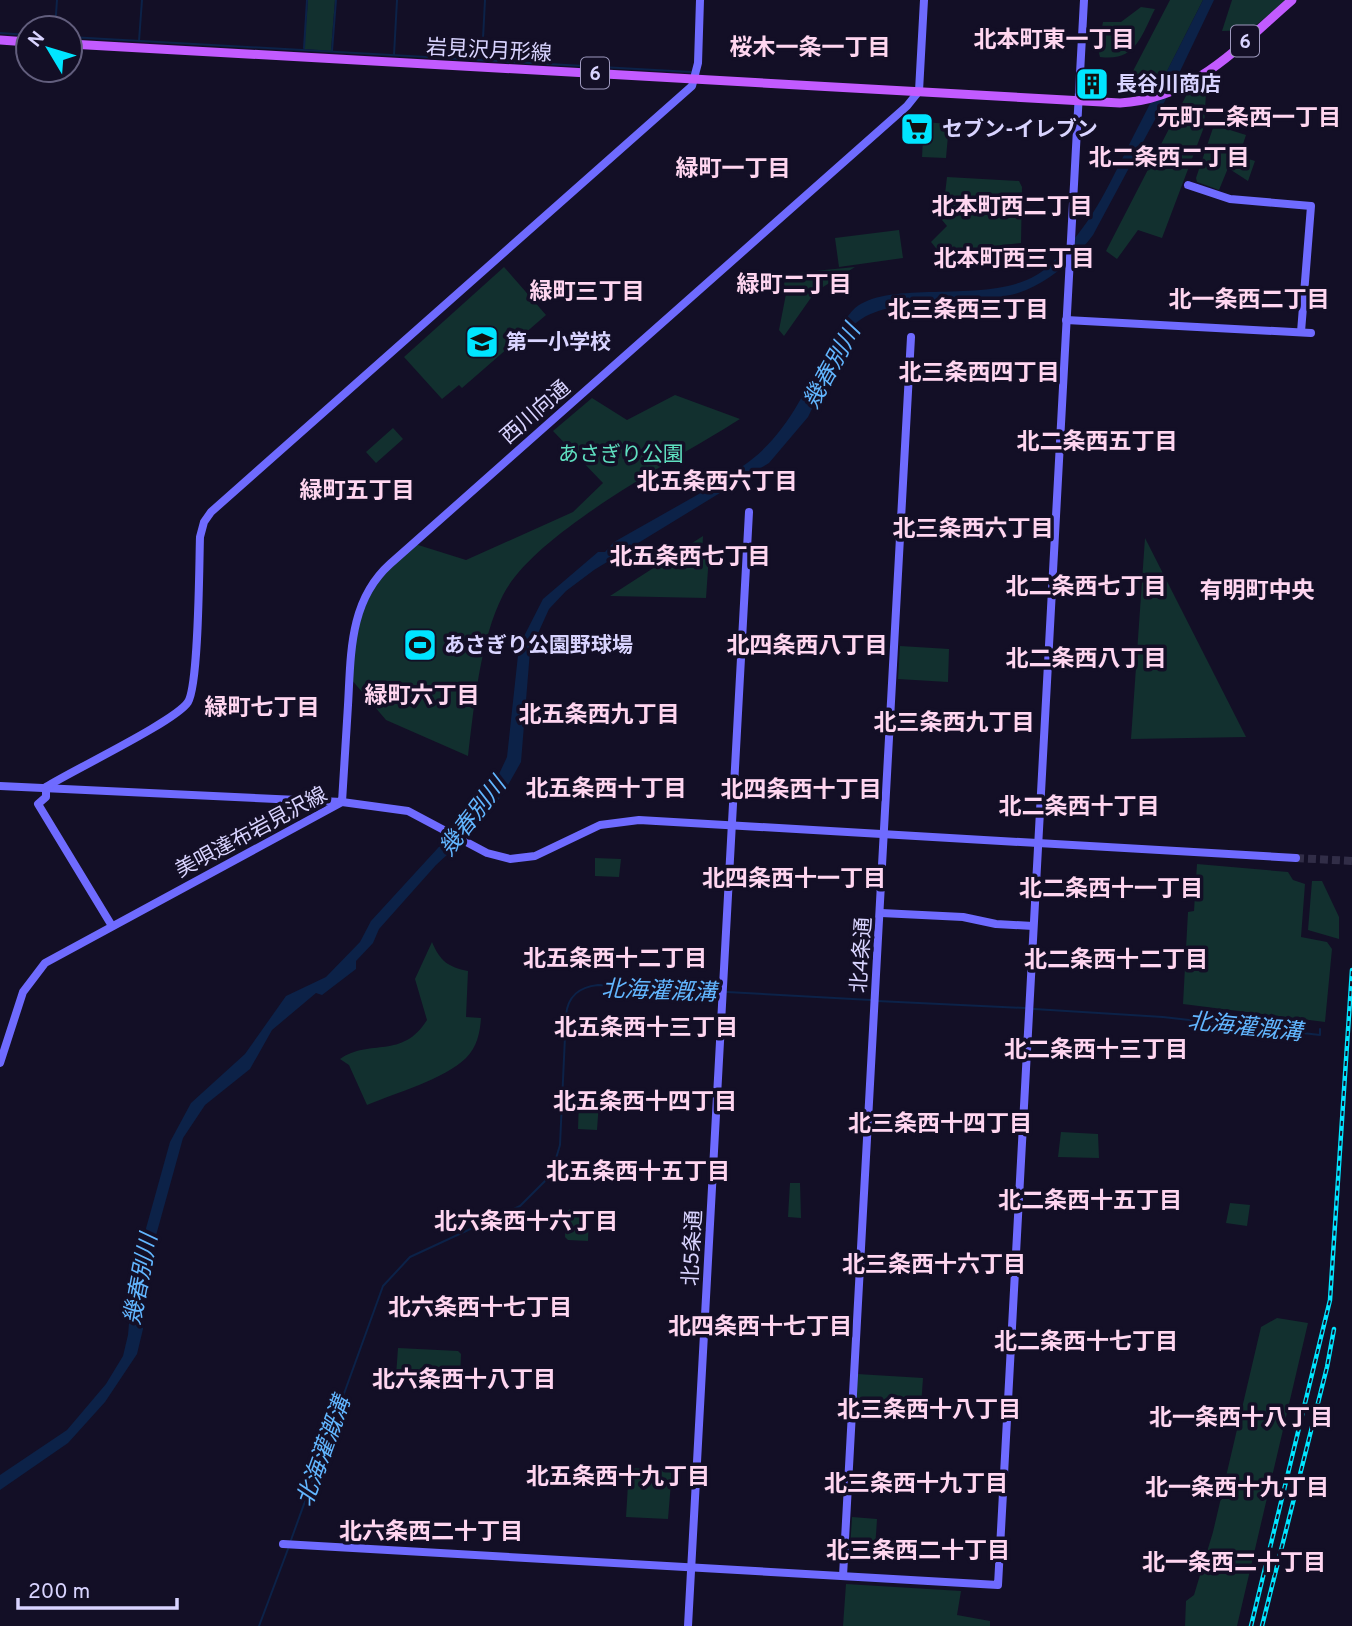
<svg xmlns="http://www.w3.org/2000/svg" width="1352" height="1626" viewBox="0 0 1352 1626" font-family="Overpass,'Noto Sans JP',sans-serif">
  <rect width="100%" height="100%" fill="#130f26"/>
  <!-- green -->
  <g fill="#12302f">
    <polygon points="308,0 335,0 331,51 304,49"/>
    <polygon points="1170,0 1203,0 1157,91 1120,96"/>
    <polygon points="1232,0 1287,0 1250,30 1222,31"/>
    <path d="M1141,7l14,2c-14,27 -19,53 -55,48l-2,-8 5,-27h18z"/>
    <polygon points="1198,85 1206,93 1204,127 1162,238 1138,230 1117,259 1106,251 1188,92"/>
    <polygon points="924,122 949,124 946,158 922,157"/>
    <polygon points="1214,125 1246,135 1239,156 1255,161 1248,181 1228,168 1219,190 1197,182 1196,178"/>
    <polygon points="947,177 1019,181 1022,187 1021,243 940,253 931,242 947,226 942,220"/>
    <polygon points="899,230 903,258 839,267 835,238"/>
    <polygon points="504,267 546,315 462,388 459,385 442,399 404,357"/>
    <polygon points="855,267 815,292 784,336 779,330 786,294 784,283 794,273"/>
    <path d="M675,395l65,24c-63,40 -205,113 -237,176 -23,45 -29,112 -35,161l-82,-36 -35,-41 5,-50 19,-46 40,-39 51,16 107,-48 30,-29 -50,-52 39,-33 35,22z"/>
    <polygon points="393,428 403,439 376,463 366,452"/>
    <polygon points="703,536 702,554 709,555 706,598 610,596"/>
    <polygon points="1145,538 1246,737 1131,739"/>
    <polygon points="900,646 949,649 948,682 898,679"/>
    <polygon points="595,858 621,859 619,877 595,876"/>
    <polygon points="1197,864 1288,872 1293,880 1305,884 1301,937 1327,942 1332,949 1325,1022 1183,1004 1188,912 1194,911"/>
    <polygon points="1312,881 1322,881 1339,917 1339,939 1308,930"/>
    <path d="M432,942c8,19 16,25 36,29l-2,46 15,1c-1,15 -4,29 -15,40 -21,21 -71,35 -99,47l-18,-40 -9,-6c30,-21 62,1 87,-39l-12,-41z"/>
    <polygon points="579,1101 599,1102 597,1130 578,1129"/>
    <polygon points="1061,1132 1098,1134 1099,1158 1058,1157"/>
    <polygon points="790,1183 800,1183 801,1218 788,1217"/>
    <polygon points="1230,1203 1250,1205 1247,1226 1226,1223"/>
    <polygon points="570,1209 589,1211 588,1241 568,1240 565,1237 566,1212"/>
    <polygon points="1277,1318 1308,1323 1237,1626 1185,1626 1186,1601 1194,1595 1213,1532 1261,1327"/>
    <polygon points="398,1348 458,1351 461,1354 460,1378 396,1376"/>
    <polygon points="857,1374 923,1378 921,1407 856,1403"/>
    <polygon points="629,1468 672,1470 668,1519 626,1517"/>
    <polygon points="852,1517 877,1519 875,1550 850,1549"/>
    <polygon points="846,1584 961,1591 957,1615 990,1621 990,1626 843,1626"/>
  </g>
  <!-- water -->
  <path fill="#0c2248" d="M1203,0h11l-41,86 -80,149c-19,25 -45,48 -75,58 -45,14 -136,0 -166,34l-44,90 -39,46 -175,107 -28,21 -17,18 -19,42 -9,111 -18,32 -28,35 -39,36 -57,64 -6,14 -17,18v8l-34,26 -6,-2 -44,37 -22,39 -45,36 -22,33 -36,130 -4,61 -6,25 -32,48 -37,41 -68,47v-15l67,-45 39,-46 17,-28 5,-21 5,-58 7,-27 30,-108 21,-39 54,-49 41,-58 40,-19 34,-35 11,-21 121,-132 15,-32 12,-111 24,-47 55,-47h7l9,-10 99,-56 1,-5c62,-24 86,-79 114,-134l5,-3c6,-12 12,-27 22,-36 37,-31 144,0 190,-39 47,-41 63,-83 90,-136 23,-45 46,-89 68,-133z"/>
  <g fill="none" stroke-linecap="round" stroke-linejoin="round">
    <!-- stream -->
    <g stroke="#0c2248" stroke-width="2">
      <polyline points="55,28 57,0"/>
      <polyline points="0,33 28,35"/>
      <polyline points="70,37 691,72"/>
      <polyline points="139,41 142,0"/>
      <polyline points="304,48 307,0"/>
      <polyline points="332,51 336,0"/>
      <polyline points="394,55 397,0"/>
      <polyline points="482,58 485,0"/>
      <polyline points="727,992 871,1000"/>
      <polyline points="877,1001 1025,1008"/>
      <polyline points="1034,1009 1163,1017 1320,1035 1320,1029"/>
      <path d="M291,1540l92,-254 27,-29 110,-51 31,-31 9,-30 6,-130c2,-20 14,-28 32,-30l123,7"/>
      <polyline points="259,1626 288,1549"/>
    </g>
    <!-- secondary-tunnel -->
    <polyline stroke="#312d47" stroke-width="8" stroke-dasharray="8 4" stroke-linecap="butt" points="1296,858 1352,861"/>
    <!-- secondary -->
    <g stroke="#6f6bff" stroke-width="8">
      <polyline points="1188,185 1230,199 1311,206 1301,332"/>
      <polyline points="1066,320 1311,333"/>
      <path d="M0,786l342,16c2,-33 4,-65 6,-97 3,-51 1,-104 42,-141l517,-458 12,-15 5,-91"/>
      <polyline points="881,913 963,917 996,924 1033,926"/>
      <path d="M112,926l-74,-122 8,-7v-10c27,-17 130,-66 142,-85 11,-18 11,-136 12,-165l4,-15 7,-10 481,-426 6,-23 2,-63"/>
      <polyline points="0,1063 23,992 45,963 342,802 408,811 487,853 510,859 535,856 600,825 639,820 1296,858"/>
      <polyline points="283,1544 998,1585 1084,0"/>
      <polyline points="843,1576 911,337"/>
      <polyline points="688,1626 749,512"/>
    </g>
    <!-- primary -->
    <g stroke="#c25bff" stroke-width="9">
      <polyline points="0,40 28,42"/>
      <path d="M70,44l1050,59c74,-4 120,-58 172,-103"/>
    </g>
    <defs>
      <g id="rail">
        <polyline points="1251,1626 1330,1300 1352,970"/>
        <polyline points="1262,1626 1327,1367 1334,1329"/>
      </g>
    </defs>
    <!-- rail casing -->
    <use href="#rail" stroke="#00e5ff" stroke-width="4.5"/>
    <!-- rail -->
    <use href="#rail" stroke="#130f26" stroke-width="2" stroke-dasharray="5" stroke-linecap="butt"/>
  </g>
  <!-- icons -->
  <defs>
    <symbol id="building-square" viewBox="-11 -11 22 22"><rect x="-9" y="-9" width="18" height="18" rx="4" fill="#00e5ff" stroke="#130f26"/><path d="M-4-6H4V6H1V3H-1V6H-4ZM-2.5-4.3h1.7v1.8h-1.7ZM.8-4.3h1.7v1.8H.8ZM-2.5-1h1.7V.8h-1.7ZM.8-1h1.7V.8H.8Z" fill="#111"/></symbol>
    <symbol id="supermarket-square" viewBox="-11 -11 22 22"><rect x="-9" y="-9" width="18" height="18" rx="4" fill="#00e5ff" stroke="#130f26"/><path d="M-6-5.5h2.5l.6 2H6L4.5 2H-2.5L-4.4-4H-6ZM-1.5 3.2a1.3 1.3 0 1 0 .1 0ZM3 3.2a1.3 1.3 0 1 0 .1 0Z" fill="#111"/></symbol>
    <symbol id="school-square" viewBox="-11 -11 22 22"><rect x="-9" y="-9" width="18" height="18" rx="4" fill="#00e5ff" stroke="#130f26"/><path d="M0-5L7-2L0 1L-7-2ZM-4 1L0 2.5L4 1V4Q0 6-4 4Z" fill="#111"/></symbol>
    <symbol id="stadium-square" viewBox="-11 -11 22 22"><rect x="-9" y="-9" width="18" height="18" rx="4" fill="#00e5ff" stroke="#130f26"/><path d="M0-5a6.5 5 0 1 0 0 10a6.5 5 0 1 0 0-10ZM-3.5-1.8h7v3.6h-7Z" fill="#111"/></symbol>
  </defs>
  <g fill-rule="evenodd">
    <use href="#building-square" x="1073" y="65" width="38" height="38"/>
    <use href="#supermarket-square" x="898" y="110" width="38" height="38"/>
    <use href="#school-square" x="463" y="323" width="38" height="38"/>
    <use href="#stadium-square" x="401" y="626" width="38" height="38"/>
  </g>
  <g text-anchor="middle" stroke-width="7" stroke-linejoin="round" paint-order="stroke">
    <!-- shield labels -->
    <g fill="#130f26" stroke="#9e99be" stroke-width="2">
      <rect x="1231" y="25.5" width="28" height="31" rx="5"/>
      <rect x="581" y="57.5" width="28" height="31" rx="5"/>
    </g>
    <g font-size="19" font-weight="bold" fill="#d9d4ff">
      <text x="1245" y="48">6</text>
      <text x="595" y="80">6</text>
    </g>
    <!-- street labels -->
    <g font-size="21" fill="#d9d4ff" stroke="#130f26">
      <text transform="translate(489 50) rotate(3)" y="7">岩見沢月形線</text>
      <text transform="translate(535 412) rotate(-41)" y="7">西川向通</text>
      <text transform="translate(251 832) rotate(-28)" y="7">美唄達布岩見沢線</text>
      <text transform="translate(861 955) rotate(-86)" y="7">北4条通</text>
      <text transform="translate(692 1248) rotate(-87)" y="7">北5条通</text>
    </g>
    <!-- poi labels -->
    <g font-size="21" font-weight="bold" fill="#d9d4ff" stroke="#130f26" text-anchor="start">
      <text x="1116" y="91">長谷川商店</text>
      <text x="942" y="136">セブン-イレブン</text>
      <text x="506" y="349">第一小学校</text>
      <text x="444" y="652">あさぎり公園野球場</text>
    </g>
    <!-- park labels -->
    <g font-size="21" fill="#5fe0c0" stroke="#130f26">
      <text x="621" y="461">あさぎり公園</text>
    </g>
    <!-- neighbourhood labels -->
    <g font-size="23" font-weight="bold" fill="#ffd6f0" stroke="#130f26">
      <text x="1054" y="47">北本町東一丁目</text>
      <text x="810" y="55">桜木一条一丁目</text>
      <text x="1249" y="125">元町二条西一丁目</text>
      <text x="1169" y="165">北二条西二丁目</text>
      <text x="733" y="176">緑町一丁目</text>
      <text x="1012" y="214">北本町西二丁目</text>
      <text x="1014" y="266">北本町西三丁目</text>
      <text x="794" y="292">緑町二丁目</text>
      <text x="587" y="299">緑町三丁目</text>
      <text x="1249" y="307">北一条西二丁目</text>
      <text x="968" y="317">北三条西三丁目</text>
      <text x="979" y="380">北三条西四丁目</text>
      <text x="1097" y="449">北二条西五丁目</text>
      <text x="717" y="489">北五条西六丁目</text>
      <text x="357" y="498">緑町五丁目</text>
      <text x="973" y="536">北三条西六丁目</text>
      <text x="690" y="564">北五条西七丁目</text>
      <text x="1086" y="594">北二条西七丁目</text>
      <text x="1257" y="598">有明町中央</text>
      <text x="807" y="653">北四条西八丁目</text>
      <text x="1086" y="666">北二条西八丁目</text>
      <text x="422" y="703">緑町六丁目</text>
      <text x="262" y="715">緑町七丁目</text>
      <text x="599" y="722">北五条西九丁目</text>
      <text x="954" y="730">北三条西九丁目</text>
      <text x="606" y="796">北五条西十丁目</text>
      <text x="801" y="797">北四条西十丁目</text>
      <text x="1079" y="814">北二条西十丁目</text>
      <text x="794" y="886">北四条西十一丁目</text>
      <text x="1111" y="896">北二条西十一丁目</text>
      <text x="615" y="966">北五条西十二丁目</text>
      <text x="1116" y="967">北二条西十二丁目</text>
      <text x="646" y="1035">北五条西十三丁目</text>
      <text x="1096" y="1057">北二条西十三丁目</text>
      <text x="645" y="1109">北五条西十四丁目</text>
      <text x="940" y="1131">北三条西十四丁目</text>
      <text x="638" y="1179">北五条西十五丁目</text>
      <text x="1090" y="1208">北二条西十五丁目</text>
      <text x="526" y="1229">北六条西十六丁目</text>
      <text x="934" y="1272">北三条西十六丁目</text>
      <text x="480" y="1315">北六条西十七丁目</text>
      <text x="760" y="1334">北四条西十七丁目</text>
      <text x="1086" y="1349">北二条西十七丁目</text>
      <text x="464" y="1387">北六条西十八丁目</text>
      <text x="929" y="1417">北三条西十八丁目</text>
      <text x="1241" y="1425">北一条西十八丁目</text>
      <text x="618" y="1484">北五条西十九丁目</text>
      <text x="916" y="1491">北三条西十九丁目</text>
      <text x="1237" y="1495">北一条西十九丁目</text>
      <text x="431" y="1539">北六条西二十丁目</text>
      <text x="918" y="1558">北三条西二十丁目</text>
      <text x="1234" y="1570">北一条西二十丁目</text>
    </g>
    <!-- water labels -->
    <g font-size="23" font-style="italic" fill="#62b6ff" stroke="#130f26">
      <text transform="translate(831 366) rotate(-61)" y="8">幾春別川</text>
      <text transform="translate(472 816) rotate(-52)" y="8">幾春別川</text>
      <text transform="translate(659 990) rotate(2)" y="8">北海灌漑溝</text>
      <text transform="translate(1245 1026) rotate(6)" y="8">北海灌漑溝</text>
      <text transform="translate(140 1279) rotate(-79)" y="8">幾春別川</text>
      <text transform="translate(323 1451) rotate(-70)" y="8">北海灌漑溝</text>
    </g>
  </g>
  <!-- north arrow -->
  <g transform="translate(49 49) rotate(308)"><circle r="33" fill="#130f26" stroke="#625e7d" stroke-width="2"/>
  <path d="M0-5L12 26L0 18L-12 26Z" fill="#00e5ff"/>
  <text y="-10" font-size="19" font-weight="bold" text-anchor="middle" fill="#d9d4ff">N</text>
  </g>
  <!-- scale -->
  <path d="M18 1598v10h159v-10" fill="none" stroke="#d9d4ff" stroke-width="3.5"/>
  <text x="28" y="1598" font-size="21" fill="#d9d4ff" stroke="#130f26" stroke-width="5" paint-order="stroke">200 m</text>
</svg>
